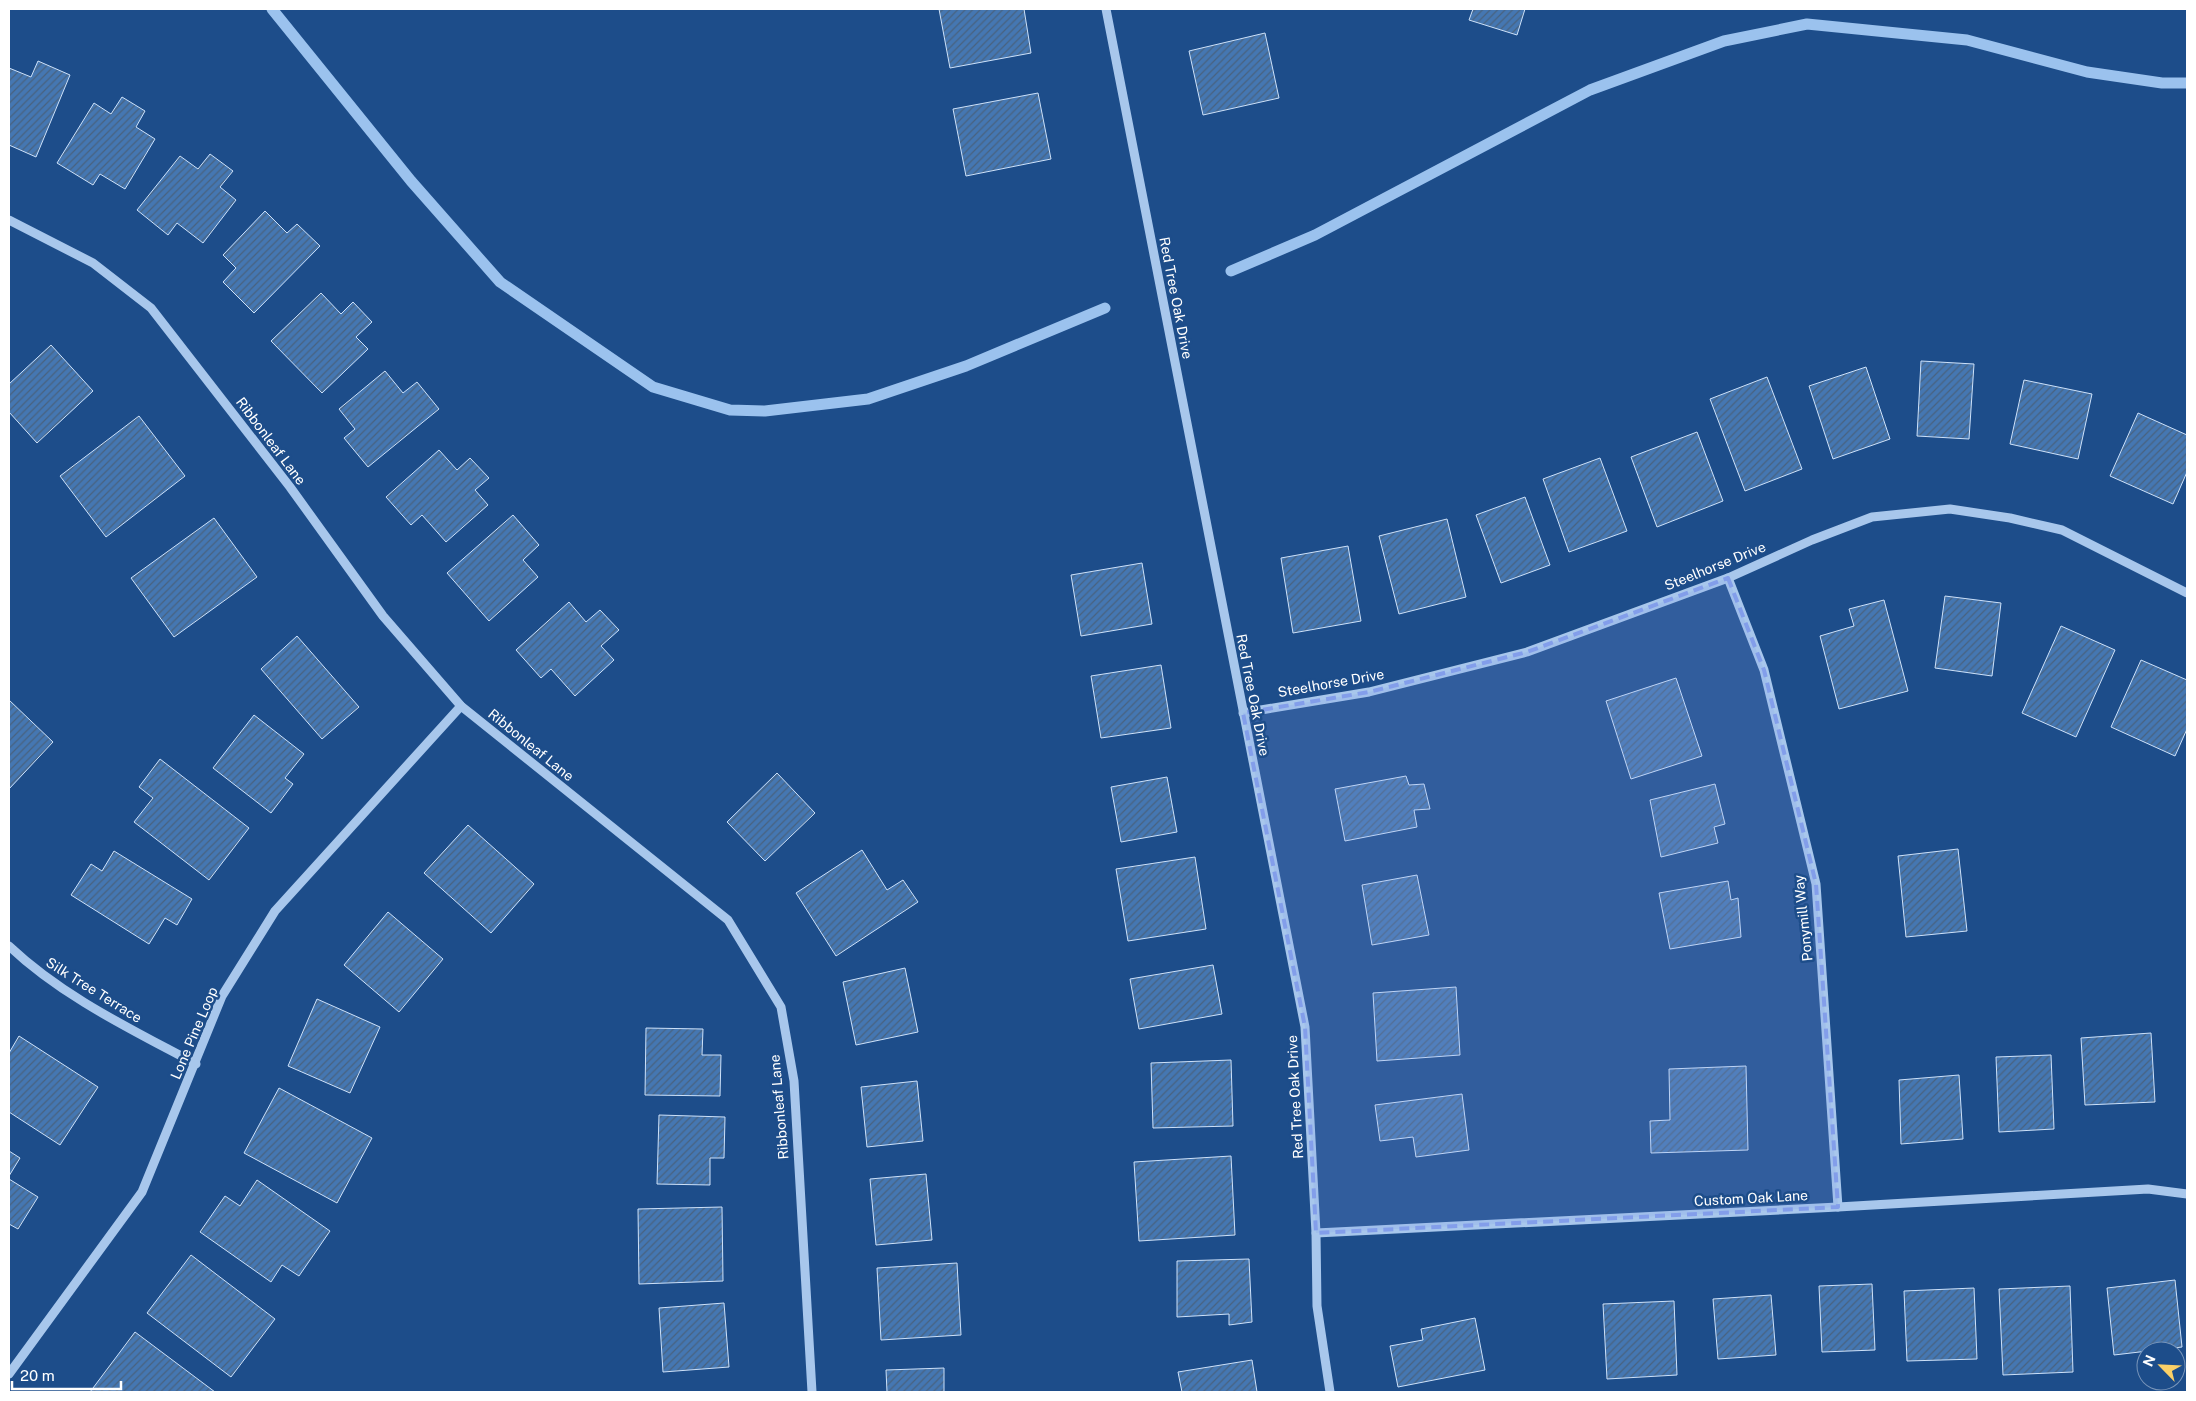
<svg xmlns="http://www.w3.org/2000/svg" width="2196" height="1401" viewBox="0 0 2196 1401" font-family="'Public Sans',sans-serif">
  <defs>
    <pattern id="building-hatch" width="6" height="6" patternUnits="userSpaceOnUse" patternTransform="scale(1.25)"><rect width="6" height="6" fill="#4577b2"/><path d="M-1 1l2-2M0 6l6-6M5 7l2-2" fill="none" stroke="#48627f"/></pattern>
  </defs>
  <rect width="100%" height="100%" fill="#1d4d8a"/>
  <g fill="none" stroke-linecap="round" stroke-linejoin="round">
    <!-- stream -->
    <g stroke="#9bc2ee" stroke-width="11">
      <polyline points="272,9 411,181 500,282 653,387 730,410 765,411 868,399 966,366 1105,308"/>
      <polyline points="1231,271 1315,235 1590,90 1724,41 1807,24 1967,40 2087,72 2162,83 2187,83"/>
    </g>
  </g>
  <!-- building -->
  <g fill="url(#building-hatch)" stroke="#cde1f9">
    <polygon points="939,9 1024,9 1031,53 950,68"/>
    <polygon points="1473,9 1525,9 1517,35 1469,20"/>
    <polygon points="1265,33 1279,98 1203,115 1189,51"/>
    <polygon points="38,61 70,75 36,157 9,145 9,68 31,77"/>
    <polygon points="1038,93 1051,159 966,176 953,109"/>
    <polygon points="122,97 145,111 136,127 155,139 125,189 100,174 93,185 57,163 94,103 111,114"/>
    <polygon points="210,154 233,171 220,187 236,200 203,243 177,223 168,235 137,210 180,156 198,169"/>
    <polygon points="265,211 287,233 297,224 320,246 254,313 223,282 236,268 223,255"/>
    <polygon points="321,293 341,314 353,302 372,322 356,337 368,349 322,393 271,341"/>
    <polygon points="51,345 93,391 37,443 9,412 9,384"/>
    <polygon points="1921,361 1974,364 1969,439 1917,436"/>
    <polygon points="1866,367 1890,439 1833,459 1809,386"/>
    <polygon points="385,371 403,393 417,382 439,409 368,467 344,438 355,429 339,409"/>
    <polygon points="1767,377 1802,469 1745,491 1710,399"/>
    <polygon points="2024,380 2092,394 2078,459 2010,444"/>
    <polygon points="2138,413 2187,435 2187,472 2173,504 2110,476"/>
    <polygon points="139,416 185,476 106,537 60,476"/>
    <polygon points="1697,432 1723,501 1657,527 1631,457"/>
    <polygon points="439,450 457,470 470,458 489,478 475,490 488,505 446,542 422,515 411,525 386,497"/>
    <polygon points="1600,458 1627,531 1569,552 1543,479"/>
    <polygon points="1525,497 1550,565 1501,583 1476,515"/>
    <polygon points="513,515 539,545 523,560 538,577 489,621 447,573"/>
    <polygon points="214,518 257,577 174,637 131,578"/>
    <polygon points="1447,519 1466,597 1399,614 1379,536"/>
    <polygon points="1348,546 1361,621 1293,633 1281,558"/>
    <polygon points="1142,563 1152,624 1081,636 1071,575"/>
    <polygon points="1945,596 2001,603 1992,676 1935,668"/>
    <polygon points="1884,600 1908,691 1839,709 1820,636 1854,626 1849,609"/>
    <polygon points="569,602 586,622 600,610 619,630 601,646 614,660 575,696 551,669 541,678 516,650"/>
    <polygon points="2061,626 2115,650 2076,737 2022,713"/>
    <polygon points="297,636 359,707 322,739 261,669"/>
    <polygon points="2141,660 2187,680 2187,729 2175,756 2111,727"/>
    <polygon points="1161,665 1171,728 1101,738 1091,676"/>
    <polygon points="1676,678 1702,756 1631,779 1606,701"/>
    <polygon points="9,700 53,742 9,789"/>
    <polygon points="254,715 304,754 285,778 293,784 271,813 213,768"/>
    <polygon points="160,759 249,828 209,880 134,822 153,798 139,787"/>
    <polygon points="777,773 815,813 765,861 727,822"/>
    <polygon points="1406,776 1409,785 1424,784 1430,809 1414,810 1417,827 1345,841 1335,789"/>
    <polygon points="1167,777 1177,832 1121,842 1111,787"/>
    <polygon points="1715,784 1725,824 1714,827 1718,843 1661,857 1650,800"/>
    <polygon points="468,825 534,884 491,933 424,873"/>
    <polygon points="1958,849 1967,931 1906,937 1898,856"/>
    <polygon points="862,850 887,890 903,880 918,902 836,956 796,893"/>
    <polygon points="114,851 192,899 177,925 165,918 149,944 71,895 91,864 102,871"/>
    <polygon points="1195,857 1206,929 1128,941 1116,869"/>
    <polygon points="1417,875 1429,935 1372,945 1362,885"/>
    <polygon points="1728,881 1731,900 1738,898 1741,937 1670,949 1659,893"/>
    <polygon points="388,912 443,959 399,1012 344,965"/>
    <polygon points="1213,965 1222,1014 1139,1029 1130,979"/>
    <polygon points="905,968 918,1032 856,1045 843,982"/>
    <polygon points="1456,987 1460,1055 1377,1061 1373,993"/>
    <polygon points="317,999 380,1027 350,1093 288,1066"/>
    <polygon points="646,1028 703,1029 702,1055 721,1055 720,1096 645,1095"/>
    <polygon points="2151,1033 2155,1102 2085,1105 2081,1038"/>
    <polygon points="19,1036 98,1087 60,1145 9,1112 9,1053"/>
    <polygon points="2051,1055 2054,1129 1999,1132 1996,1057"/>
    <polygon points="1231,1060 1233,1126 1153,1128 1151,1063"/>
    <polygon points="1746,1066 1748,1150 1651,1153 1650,1121 1670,1120 1669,1069"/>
    <polygon points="1959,1075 1963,1139 1901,1144 1899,1080"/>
    <polygon points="917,1081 923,1141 867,1147 861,1087"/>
    <polygon points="279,1088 372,1138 337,1203 244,1153"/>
    <polygon points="1462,1094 1469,1150 1416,1157 1413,1137 1380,1141 1375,1105"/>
    <polygon points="659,1115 725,1117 724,1158 710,1158 710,1185 657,1184"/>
    <polygon points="9,1151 20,1158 9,1176"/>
    <polygon points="1231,1156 1235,1235 1139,1241 1134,1162"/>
    <polygon points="926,1174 932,1240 876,1245 870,1179"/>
    <polygon points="9,1179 38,1197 18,1229 9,1224"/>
    <polygon points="257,1180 330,1231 299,1276 282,1265 271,1282 200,1232 225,1196 240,1206"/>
    <polygon points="722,1207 723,1281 639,1284 638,1209"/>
    <polygon points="191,1255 275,1319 231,1377 147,1313"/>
    <polygon points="1249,1259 1252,1322 1229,1325 1229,1314 1177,1317 1177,1261"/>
    <polygon points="957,1263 961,1335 881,1340 877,1268"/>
    <polygon points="2175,1280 2182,1347 2114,1355 2107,1288"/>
    <polygon points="1872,1284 1875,1350 1822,1352 1819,1286"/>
    <polygon points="2070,1286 2073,1372 2003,1375 1999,1289"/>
    <polygon points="1974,1288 1977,1359 1907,1361 1904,1291"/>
    <polygon points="1771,1295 1776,1355 1718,1359 1713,1299"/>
    <polygon points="1674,1301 1677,1375 1607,1379 1603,1304"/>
    <polygon points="724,1303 729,1367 663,1372 659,1308"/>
    <polygon points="1475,1318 1485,1370 1398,1387 1390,1346 1423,1340 1421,1329"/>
    <polygon points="135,1332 215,1392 90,1392"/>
    <polygon points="1252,1360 1257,1392 1182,1392 1178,1372"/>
    <polygon points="944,1368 944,1392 887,1392 886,1370"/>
  </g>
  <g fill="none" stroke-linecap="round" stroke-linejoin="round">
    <!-- minor -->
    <g stroke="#a8c7ec" stroke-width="9">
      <polyline points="1106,9 1305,1027 1316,1233 1317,1306 1330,1392"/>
      <polyline points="9,220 93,263 151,308 290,487 383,616 461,706 728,920 781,1007 794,1081 812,1392"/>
      <polyline points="1728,578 1764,670 1816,884 1838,1207"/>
      <polyline points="1243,713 1369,692 1527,652 1728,578 1812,540 1872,517 1950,509 2010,518 2062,530 2187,593"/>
      <path d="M9,946c54,51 122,83 187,118"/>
      <polyline points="1316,1233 1838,1207 2148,1189 2187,1194"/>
      <polyline points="9,1374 142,1192 222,996 275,911 461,706"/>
    </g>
  </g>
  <!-- marked area -->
  <path fill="#839eea" fill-opacity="0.2" stroke="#839eea" stroke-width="4" stroke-dasharray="10 6" stroke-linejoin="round" d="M1728,578l36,92 52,214 22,323 -522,26 -11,-206 -62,-314 126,-21 158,-40z"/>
  <g text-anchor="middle" stroke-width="5" stroke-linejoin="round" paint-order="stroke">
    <!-- street labels -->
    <g font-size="14" fill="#fff" stroke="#1d4d8a">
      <text transform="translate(1176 298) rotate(79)" y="5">Red Tree Oak Drive</text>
      <text transform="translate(271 441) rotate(53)" y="5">Ribbonleaf Lane</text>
      <text transform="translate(1715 566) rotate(-22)" y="5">Steelhorse Drive</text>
      <text transform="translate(1331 683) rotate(-10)" y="5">Steelhorse Drive</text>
      <text transform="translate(1253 695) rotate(79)" y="5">Red Tree Oak Drive</text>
      <text transform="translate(531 745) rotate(39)" y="5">Ribbonleaf Lane</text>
      <text transform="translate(1803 918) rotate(-96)" y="5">Ponymill Way</text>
      <text transform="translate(94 990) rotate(32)" y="5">Silk Tree Terrace</text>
      <text transform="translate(194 1033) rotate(-67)" y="5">Lone Pine Loop</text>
      <text transform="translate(1295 1097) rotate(-93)" y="5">Red Tree Oak Drive</text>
      <text transform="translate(779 1107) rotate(-95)" y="5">Ribbonleaf Lane</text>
      <text transform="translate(1751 1198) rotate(-3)" y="5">Custom Oak Lane</text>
    </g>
  </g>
  <!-- border -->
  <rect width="2196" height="1401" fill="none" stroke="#ffffff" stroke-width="20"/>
  <!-- north arrow -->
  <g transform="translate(2161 1366) rotate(294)"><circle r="24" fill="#1d4d8a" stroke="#7794b9"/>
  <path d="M0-4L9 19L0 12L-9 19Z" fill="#fbd067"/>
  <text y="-8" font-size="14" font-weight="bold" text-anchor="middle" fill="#ffffff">N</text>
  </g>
  <!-- scale -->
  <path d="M12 1381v8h109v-8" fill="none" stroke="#ffffff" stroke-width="2.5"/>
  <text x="20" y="1381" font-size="15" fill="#ffffff" stroke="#1d4d8a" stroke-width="4" paint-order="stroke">20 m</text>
</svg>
